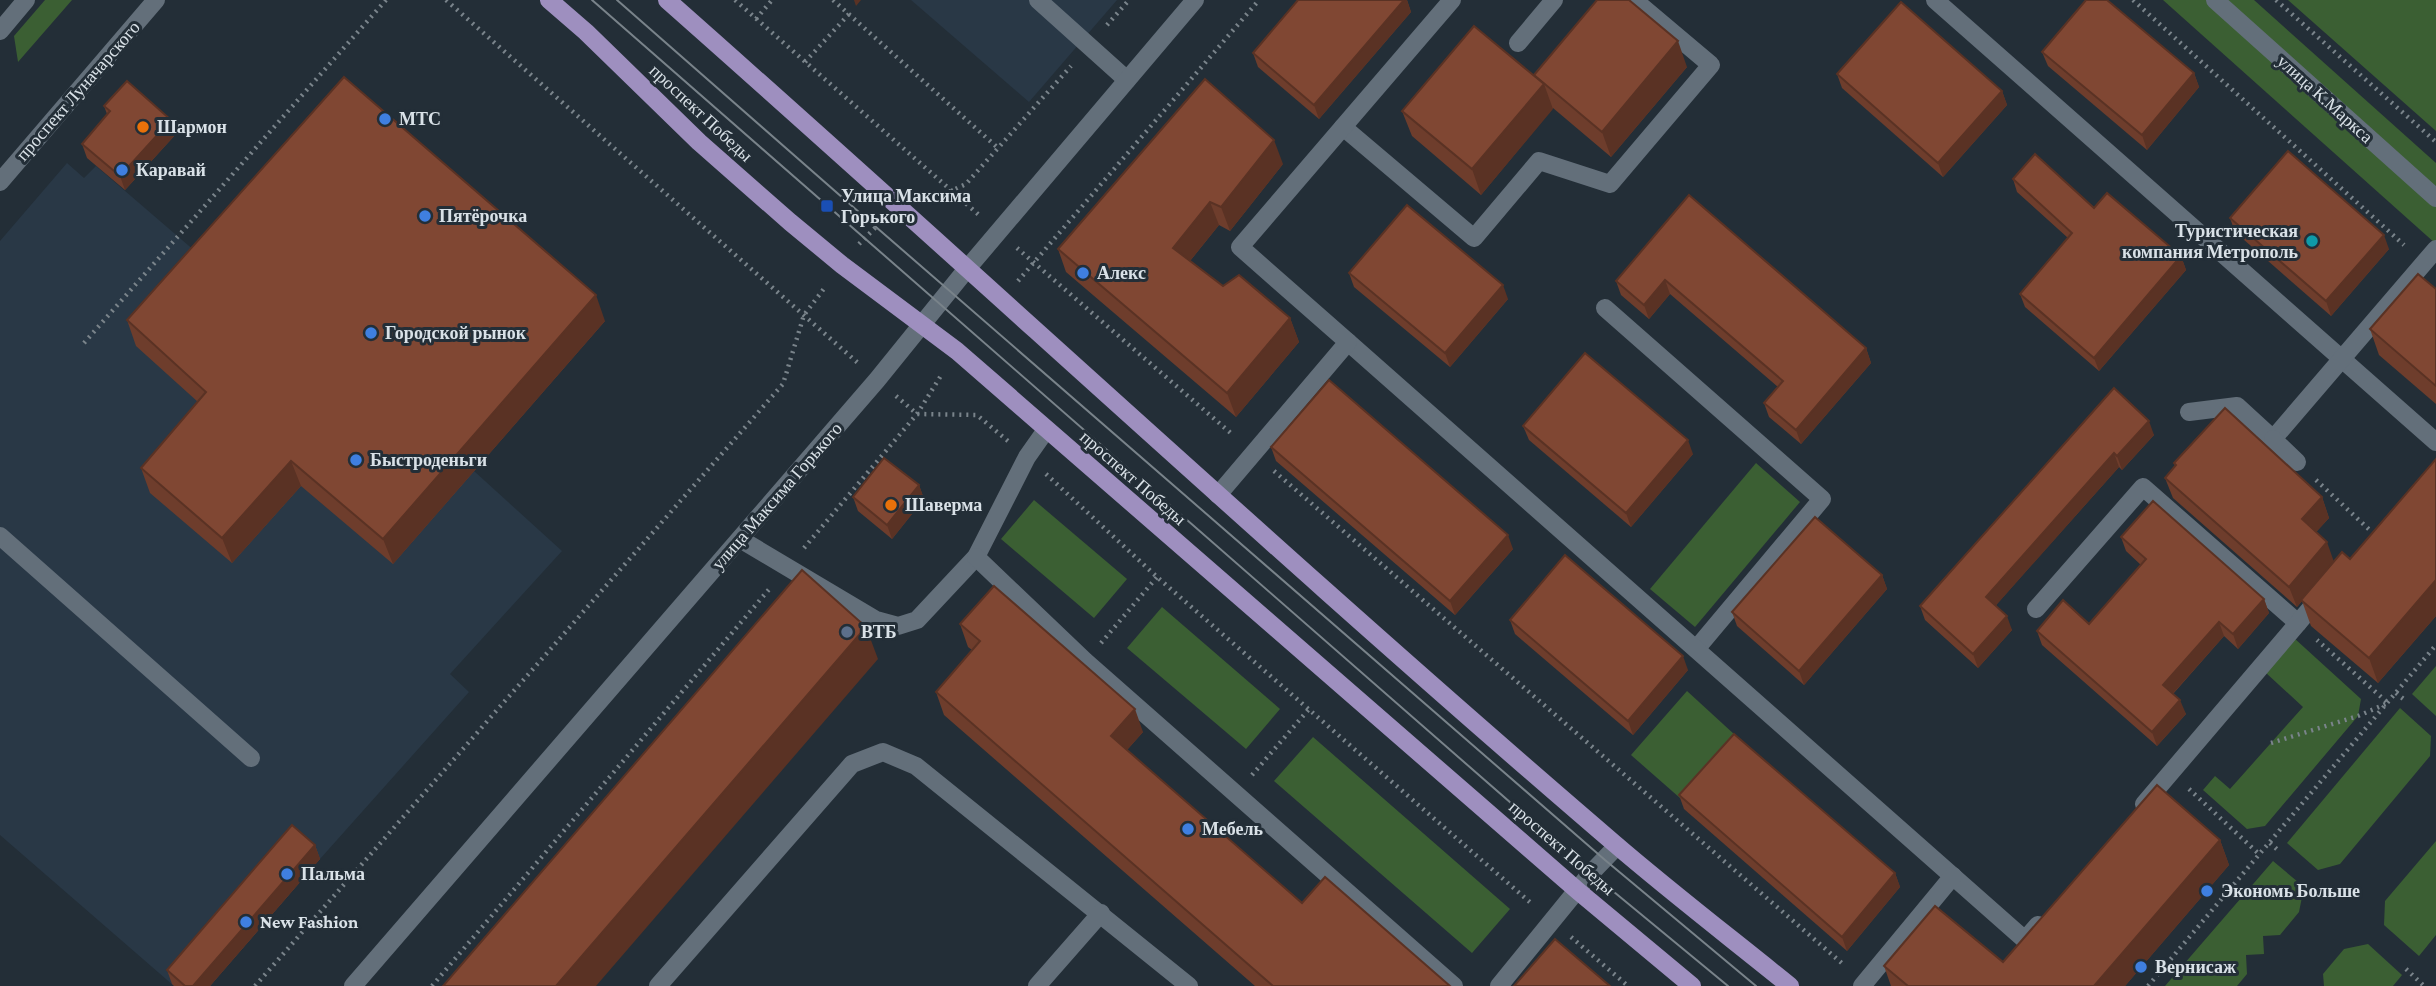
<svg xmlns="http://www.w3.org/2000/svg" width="2436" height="986" viewBox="0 0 2436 986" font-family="'Crimson Pro',serif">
  <rect width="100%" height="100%" fill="#232e37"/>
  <!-- built -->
  <g fill="#293846">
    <polygon points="911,0 1117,0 1029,102"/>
    <polygon points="67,163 84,178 96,166 210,264 301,486 474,471 562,551 450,674 469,692 320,859 210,986 174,986 0,835 0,241"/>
  </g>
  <!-- green -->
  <g fill="#3b5f33">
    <polygon points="45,0 72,0 18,62 14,36"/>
    <polygon points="2163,0 2254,0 2436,163 2436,244"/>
    <polygon points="2288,0 2436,0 2436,131"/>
    <polygon points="1756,463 1800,502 1695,627 1650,589"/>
    <polygon points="1034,500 1127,579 1094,618 1001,539"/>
    <polygon points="1162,607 1280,709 1246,749 1127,648"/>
    <polygon points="2294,638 2361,699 2358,716 2265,826 2247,829 2203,790 2215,776 2230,789 2303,707 2265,672"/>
    <polygon points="2436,666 2436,716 2412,694"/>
    <polygon points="1687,691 1735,735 1680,798 1631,755"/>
    <polygon points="2400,708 2431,736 2430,756 2340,864 2318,870 2287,843"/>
    <polygon points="1313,737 1510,909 1472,953 1274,781"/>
    <polygon points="2436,841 2436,935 2419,956 2384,925 2385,901"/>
    <polygon points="2273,861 2304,887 2299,912 2280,935 2263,936 2264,954 2246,955 2247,974 2237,986 2165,986"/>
    <polygon points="2368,944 2402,975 2393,986 2324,986 2323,974 2344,949"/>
  </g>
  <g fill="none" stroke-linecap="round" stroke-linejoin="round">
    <!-- path -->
    <g stroke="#7a848b" stroke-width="4.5" stroke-dasharray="2 5" stroke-linecap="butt">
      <polyline points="446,0 858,363"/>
      <polyline points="735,0 979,215"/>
      <polyline points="833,0 999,149"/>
      <polyline points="2133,0 2404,245"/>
      <polyline points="2276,0 2436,142"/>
      <polyline points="756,19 772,0"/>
      <polyline points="1107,25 1129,0"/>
      <polyline points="805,62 849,14"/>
      <polyline points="929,197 951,191 966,184 1071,66"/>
      <polyline points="859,244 878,225"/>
      <polyline points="1017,248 1233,435"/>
      <polyline points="1018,281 1259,0"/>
      <polyline points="84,343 386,0"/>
      <polyline points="896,396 917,414 977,415 1008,441"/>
      <polyline points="1274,471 1844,965"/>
      <polyline points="1046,474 1157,577 1532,904"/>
      <polyline points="2316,480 2374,534"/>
      <polyline points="804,548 917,414 942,374"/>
      <polyline points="1101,643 1157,577"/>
      <polyline points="2396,693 2406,701"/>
      <polyline points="2271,743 2358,716 2388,703 2317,640"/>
      <polyline points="1252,775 1309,709"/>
      <polyline points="2189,789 2260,855"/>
      <polyline points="2270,843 2280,852"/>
      <polyline points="1571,937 1628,986"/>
      <polyline points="2406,969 2424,986"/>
      <polyline points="255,986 783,384 804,315 826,286"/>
      <polyline points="432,986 771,587"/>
      <polyline points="2148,986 2436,645"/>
    </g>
    <!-- minor -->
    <g stroke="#636f7a" stroke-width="18">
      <polyline points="1038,0 1127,80"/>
      <polyline points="1935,0 2436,442"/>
      <polyline points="2215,0 2436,198"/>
      <polyline points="0,31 26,0"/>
      <polyline points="1518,43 1554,0"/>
      <polyline points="1343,127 1474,238 1539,161 1610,184 1711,65 1634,0"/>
      <polyline points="0,182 156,0"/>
      <polyline points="1605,308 1822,499 1697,648"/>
      <polyline points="1348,342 2025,940 2038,925"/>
      <polyline points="2189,412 2237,406 2273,439 2436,249"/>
      <polyline points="2273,439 2297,462"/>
      <polyline points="1218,495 1348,342 1240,247 1452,0"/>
      <polyline points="0,536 251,758"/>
      <polyline points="740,539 876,620 898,626 917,620 976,557 1027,457 1046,430"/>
      <polyline points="976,557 1085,661 1454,986"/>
      <polyline points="2036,609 2143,487 2298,623"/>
      <polyline points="2144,804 2321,596"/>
      <polyline points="353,986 877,380 966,270 1195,0"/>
      <polyline points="658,986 852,764 883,752 916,766 1189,986"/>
      <polyline points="1037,986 1101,913"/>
      <polyline points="1499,986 1591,873 1617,846"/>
      <polyline points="1862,986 1953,876"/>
    </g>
    <!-- major -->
    <g stroke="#9e8fbf" stroke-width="18">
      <polyline points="549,0 586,32 699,142 790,222 842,265 957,351 1578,891 1692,986"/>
      <path d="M667,0c317,280 627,569 948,844 57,49 117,95 175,142"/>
    </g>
    <!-- tram -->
    <g stroke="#79838a" stroke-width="2">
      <polyline points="592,0 1591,873 1728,986"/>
      <polyline points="617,0 876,227 1605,860 1756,986"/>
    </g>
  </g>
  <!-- wall -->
  <g fill="#6e3d2c">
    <polygon points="1298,0 1407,0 1411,12 1319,119 1258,67 1253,53"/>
    <polygon points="2042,52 2194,73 2199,87 2147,150 2048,66"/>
    <polygon points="1687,67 1611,157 1553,108 1481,195 1412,136 1402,111 1534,76"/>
    <polygon points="1837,74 2002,91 2007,105 1943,177 1842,88"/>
    <polygon points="104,106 171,120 176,134 125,190 87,158 82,144 107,114"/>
    <polygon points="1283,164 1230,231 1219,225 1190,261 1223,286 1290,318 1299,342 1236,417 1066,272 1058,249"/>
    <polygon points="2013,179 2094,208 2181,256 2186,270 2099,371 2025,307 2020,294 2068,238 2017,192"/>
    <polygon points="1689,195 1866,348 1871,363 1801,444 1769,417 1764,403 1778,387 1670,294 1649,319 1621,295 1616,281"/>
    <polygon points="2230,218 2389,249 2331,316 2235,232"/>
    <polygon points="1349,273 1508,299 1450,367 1354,287"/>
    <polygon points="2436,289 2436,404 2379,355 2370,329"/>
    <polygon points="127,320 605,321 393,564 301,486 232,563 150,493 141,468 198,402 136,346"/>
    <polygon points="2114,388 2154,435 2122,470 2119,467 1996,605 2012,630 1978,668 1925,620 1920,606"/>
    <polygon points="1523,426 1693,454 1631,527 1529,440"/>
    <polygon points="1271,447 1513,549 1455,615 1276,461"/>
    <polygon points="2436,459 2436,616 2378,683 2311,626 2302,601 2297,607 2173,498 2165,478 2175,466 2174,463 2322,497 2329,518 2316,532 2334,562 2350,559"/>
    <polygon points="919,485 924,499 892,539 858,511 853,497"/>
    <polygon points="2121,537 2264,599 2269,613 2238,649 2224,636 2173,694 2186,714 2157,746 2042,645 2037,631 2089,624 2141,565 2126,551"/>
    <polygon points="1882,575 1887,589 1804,685 1737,626 1732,612"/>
    <polygon points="1510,620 1688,670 1633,735 1515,634"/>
    <polygon points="960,624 1143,732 1127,750 1302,903 1450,986 1255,986 944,715 936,692 972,650 968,647"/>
    <polygon points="1679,795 1895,873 1900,887 1847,951 1684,809"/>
    <polygon points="2220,840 2229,865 2125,986 1891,986 1884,966 2003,962"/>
    <polygon points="315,845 320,859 210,986 174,986 172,984 167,970"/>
  </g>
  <!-- shaded-wall -->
  <g fill="#5a3224">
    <polygon points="854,0 861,0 856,6"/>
    <polygon points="1404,0 1407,0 1411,12 1319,119 1314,105"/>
    <polygon points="1678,41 1687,67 1611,157 1602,132"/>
    <polygon points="2194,73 2199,87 2147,150 2142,135"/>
    <polygon points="1544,84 1553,109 1481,195 1472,169"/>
    <polygon points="2002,91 2007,105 1943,177 1938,163"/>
    <polygon points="171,120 176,134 125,190 120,176"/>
    <polygon points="1274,140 1283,164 1230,231 1221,207"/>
    <polygon points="1210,202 1219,225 1181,272 1173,248"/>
    <polygon points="2384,235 2389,249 2331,316 2326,301"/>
    <polygon points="2181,256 2186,270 2099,371 2094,358"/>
    <polygon points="1665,280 1670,294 1649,319 1644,305"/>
    <polygon points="1503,285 1508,299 1450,367 1445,353"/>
    <polygon points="596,295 605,321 393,564 383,539"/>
    <polygon points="1290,318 1299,342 1236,417 1227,393"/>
    <polygon points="1866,348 1871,363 1801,444 1796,430"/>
    <polygon points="2149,421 2154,435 2122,470 2117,456"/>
    <polygon points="1688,440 1693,454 1631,527 1626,513"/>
    <polygon points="2114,453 2119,467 1991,611 1986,597"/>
    <polygon points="291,461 301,486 232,563 222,538"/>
    <polygon points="919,485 924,499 892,539 887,525"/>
    <polygon points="2322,497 2329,518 2309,540 2302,519"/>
    <polygon points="1508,535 1513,549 1455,615 1450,601"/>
    <polygon points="2327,542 2334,562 2297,607 2289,587"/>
    <polygon points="1882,575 1887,589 1804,685 1799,671"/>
    <polygon points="2436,580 2436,616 2378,683 2369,658"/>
    <polygon points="2264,599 2269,613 2238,649 2233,634"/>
    <polygon points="2007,616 2012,630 1978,668 1973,654"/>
    <polygon points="2219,622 2224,636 2168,699 2163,685"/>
    <polygon points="866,627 878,659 596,986 556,986"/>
    <polygon points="1683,656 1688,670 1633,735 1628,721"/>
    <polygon points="2180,700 2186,714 2157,746 2152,732"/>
    <polygon points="1135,709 1143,732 1119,759 1111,736"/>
    <polygon points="2220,840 2229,865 2125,986 2094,986"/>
    <polygon points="315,845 320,859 210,986 193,986"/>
    <polygon points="1895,873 1900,887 1847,951 1842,937"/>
  </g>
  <!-- building -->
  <g fill="#804733" stroke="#5a3224" stroke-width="2">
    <polygon points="1298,0 1404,0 1314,105 1253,53"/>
    <polygon points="1597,0 1629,0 1678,41 1602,132 1534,75"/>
    <polygon points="2086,0 2107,0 2194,73 2142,135 2042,52"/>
    <polygon points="1901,2 2002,91 1938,163 1837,74"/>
    <polygon points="1474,26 1544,84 1472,169 1402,111"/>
    <polygon points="344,77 596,295 383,539 291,461 222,538 141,468 206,392 127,320"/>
    <polygon points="1205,79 1274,140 1221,207 1210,202 1173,248 1223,286 1239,275 1290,318 1227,393 1058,249"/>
    <polygon points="127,81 171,120 120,176 82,144 110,111 104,106"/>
    <polygon points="2288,151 2384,235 2326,301 2230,218"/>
    <polygon points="2035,154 2094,208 2107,193 2181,256 2094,358 2020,294 2072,233 2013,179"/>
    <polygon points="1689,195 1866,348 1796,430 1764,403 1783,381 1665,280 1644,305 1616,281"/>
    <polygon points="1407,205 1503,285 1445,353 1349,273"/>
    <polygon points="2418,274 2436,289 2436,386 2370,329"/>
    <polygon points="1585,353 1688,440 1626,513 1523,426"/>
    <polygon points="1329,380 1508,535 1450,601 1271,447"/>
    <polygon points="2114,388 2149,421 2117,456 2114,453 1986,597 2007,616 1973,654 1920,606"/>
    <polygon points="2225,408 2322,497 2302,519 2327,542 2289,587 2165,478 2176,465 2174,463"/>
    <polygon points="884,458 919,485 887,525 853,497"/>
    <polygon points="2436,459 2436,580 2369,658 2301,600 2342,552 2350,559"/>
    <polygon points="2153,501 2264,599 2233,634 2219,622 2163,685 2180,700 2152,732 2037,631 2063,600 2089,624 2146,559 2121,537"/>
    <polygon points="1815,517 1882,575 1799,671 1732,612"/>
    <polygon points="1565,555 1683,656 1628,721 1510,620"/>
    <polygon points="802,570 866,627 556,986 443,986"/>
    <polygon points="994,586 1135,709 1111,736 1302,903 1325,877 1450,986 1273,986 936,692 980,641 960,624"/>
    <polygon points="1734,734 1895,873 1842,937 1679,795"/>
    <polygon points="2157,785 2220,840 2094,986 1908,986 1884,966 1935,906 2003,962"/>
    <polygon points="292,825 315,845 193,986 185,986 167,970"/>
    <polygon points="1555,939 1610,986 1514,986"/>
  </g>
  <!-- markers -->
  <g fill="#3f7fe0" stroke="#232e37" stroke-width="2.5">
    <circle cx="385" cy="119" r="7"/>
    <circle cx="122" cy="170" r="7"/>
    <circle cx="425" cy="216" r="7"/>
    <circle cx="1083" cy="273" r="7"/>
    <circle cx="371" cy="333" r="7"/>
    <circle cx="356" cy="460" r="7"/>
    <circle cx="1188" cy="829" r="7"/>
    <circle cx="287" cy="874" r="7"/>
    <circle cx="2207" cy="891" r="7"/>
    <circle cx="246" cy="922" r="7"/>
    <circle cx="2141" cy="967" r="7"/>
  </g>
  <g fill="#e8710a" stroke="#232e37" stroke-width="2.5">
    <circle cx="143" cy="127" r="7"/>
    <circle cx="891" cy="505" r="7"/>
  </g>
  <rect fill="#1a4fb4" stroke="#232e37" stroke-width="2.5" x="820" y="199" width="14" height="14" rx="3.5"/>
  <circle fill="#0f9aa8" stroke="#232e37" stroke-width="2.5" cx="2312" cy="241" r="7"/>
  <circle fill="#5c6f8a" stroke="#232e37" stroke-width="2.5" cx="847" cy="632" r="7"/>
  <g text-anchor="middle" stroke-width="6" stroke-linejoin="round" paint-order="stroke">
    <!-- street labels -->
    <g font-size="18" fill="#d9e1e7" stroke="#232e37">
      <text transform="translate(78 91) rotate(-49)" y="6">проспект Луначарского</text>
      <text transform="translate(2325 99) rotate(42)" y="6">улица К.Маркса</text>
      <text transform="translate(701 113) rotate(43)" y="6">проспект Победы</text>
      <text transform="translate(1133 478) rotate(41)" y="6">проспект Победы</text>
      <text transform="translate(777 496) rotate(-49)" y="6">улица Максима Горького</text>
      <text transform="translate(1562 848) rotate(41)" y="6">проспект Победы</text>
    </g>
    <!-- poi labels -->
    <g font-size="18" font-weight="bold" fill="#d9e1e7" stroke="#232e37" text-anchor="start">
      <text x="399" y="125">МТС</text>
      <text x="157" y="133">Шармон</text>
      <text x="136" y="176">Каравай</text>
      <text x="841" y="202">Улица Максима<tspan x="841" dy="21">Горького</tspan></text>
      <text x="439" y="222">Пятёрочка</text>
      <text x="2298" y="237" text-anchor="end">Туристическая<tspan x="2298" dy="21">компания Метрополь</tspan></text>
      <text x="1097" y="279">Алекс</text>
      <text x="385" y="339">Городской рынок</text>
      <text x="370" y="466">Быстроденьги</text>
      <text x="905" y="511">Шаверма</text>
      <text x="861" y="638">ВТБ</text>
      <text x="1202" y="835">Мебель</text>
      <text x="301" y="880">Пальма</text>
      <text x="2221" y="897">Экономь Больше</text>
      <text x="260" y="928">New Fashion</text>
      <text x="2155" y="973">Вернисаж</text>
    </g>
  </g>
</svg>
